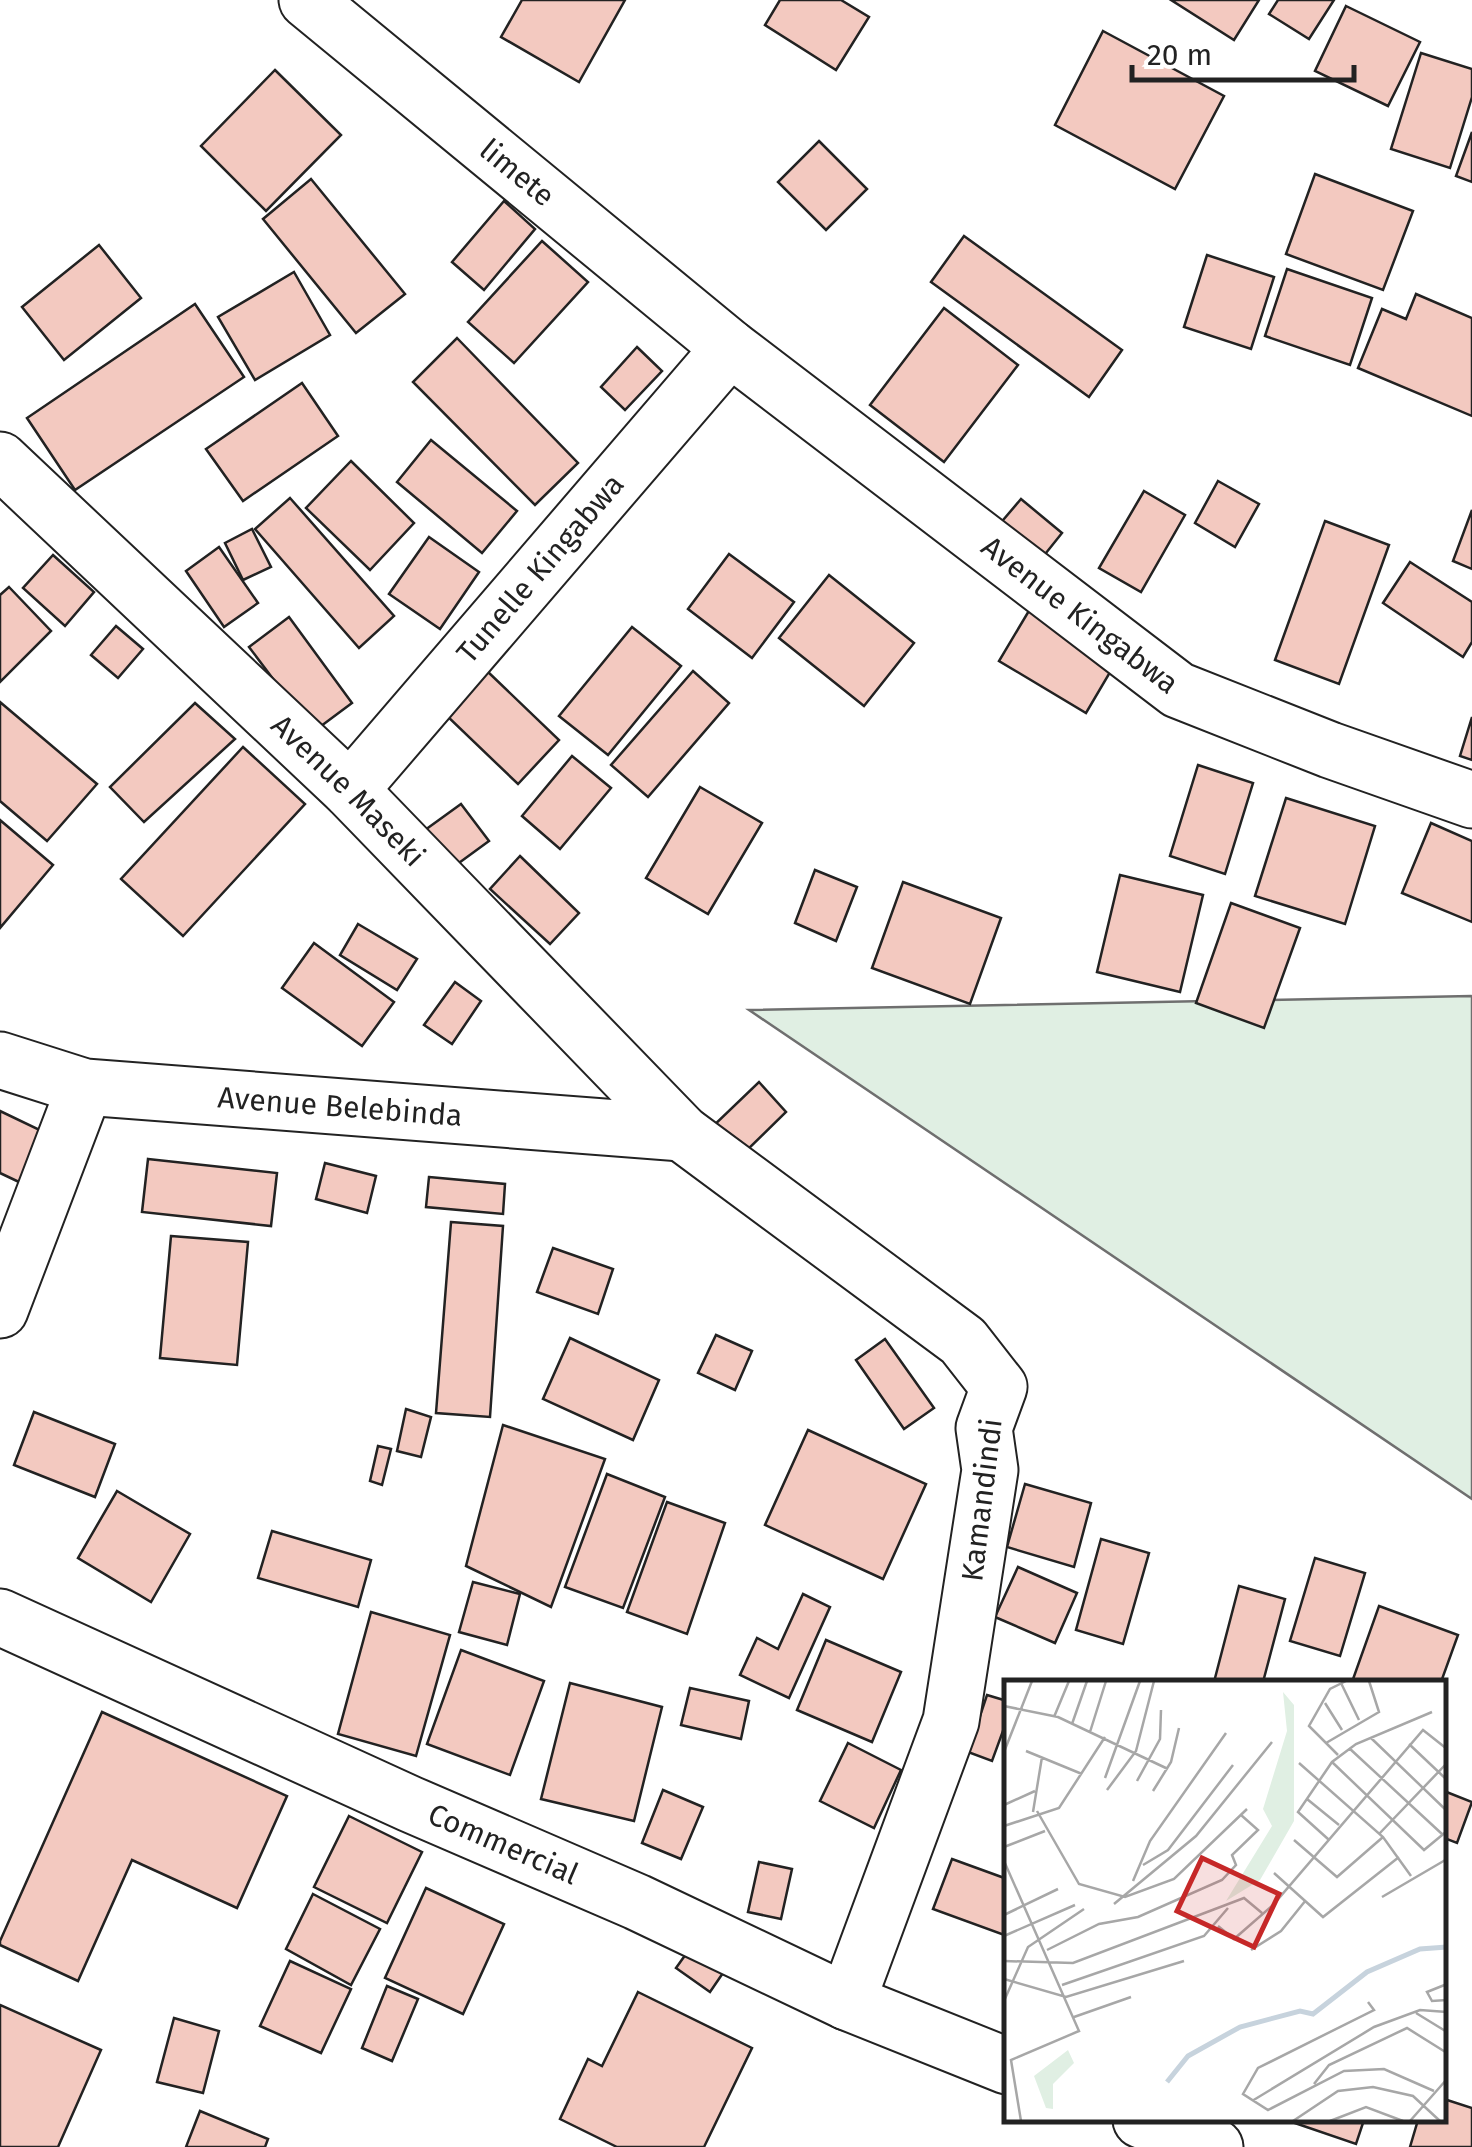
<svg xmlns="http://www.w3.org/2000/svg" width="1472" height="2147" viewBox="0 0 1472 2147" font-family="'Fira Sans',sans-serif">
  <rect width="100%" height="100%" fill="#fff"/>
  <!-- green -->
  <polygon fill="#e0efe3" stroke="#6f6f6f" stroke-width="2.5" points="1472,997 1472,1499 749,1010 1471,996"/>
  <!-- building -->
  <g fill="#f3c9c0" stroke="#222" stroke-width="2.5">
    <polygon points="522,0 625,0 579,82 501,37"/>
    <polygon points="780,0 841,0 869,17 836,70 765,25"/>
    <polygon points="1171,0 1259,0 1234,40"/>
    <polygon points="1278,0 1334,0 1309,39 1269,14"/>
    <polygon points="1346,6 1420,42 1388,106 1315,71"/>
    <polygon points="1103,31 1224,96 1175,189 1055,125"/>
    <polygon points="1421,53 1472,69 1472,97 1450,168 1391,149"/>
    <polygon points="275,70 341,135 266,211 201,146"/>
    <polygon points="1472,132 1472,182 1456,176"/>
    <polygon points="819,141 867,189 826,230 778,182"/>
    <polygon points="1315,174 1413,211 1383,290 1286,254"/>
    <polygon points="311,179 405,294 356,333 263,219"/>
    <polygon points="504,201 535,229 484,290 452,262"/>
    <polygon points="964,236 1122,350 1089,397 931,282"/>
    <polygon points="542,241 588,282 514,363 468,322"/>
    <polygon points="99,245 141,298 64,360 22,307"/>
    <polygon points="1207,255 1274,277 1251,349 1184,327"/>
    <polygon points="1287,269 1372,298 1350,365 1265,336"/>
    <polygon points="294,272 330,335 255,380 218,317"/>
    <polygon points="1416,294 1472,318 1472,416 1358,368 1382,309 1406,319"/>
    <polygon points="195,304 244,377 75,490 27,418"/>
    <polygon points="944,308 1018,365 944,462 870,405"/>
    <polygon points="457,338 578,463 535,505 413,382"/>
    <polygon points="637,347 662,371 625,410 601,387"/>
    <polygon points="302,383 338,436 243,501 206,449"/>
    <polygon points="431,440 517,511 482,553 397,482"/>
    <polygon points="351,461 414,523 370,570 306,508"/>
    <polygon points="1218,481 1259,504 1235,547 1195,523"/>
    <polygon points="1144,491 1185,515 1141,592 1099,568"/>
    <polygon points="290,498 394,616 359,648 255,529"/>
    <polygon points="1021,499 1062,533 1034,568 992,533"/>
    <polygon points="1472,510 1472,569 1453,561"/>
    <polygon points="1325,521 1389,545 1339,684 1275,660"/>
    <polygon points="252,529 271,567 243,580 225,543"/>
    <polygon points="429,537 479,572 440,629 389,594"/>
    <polygon points="219,547 258,603 224,627 186,571"/>
    <polygon points="729,554 794,602 752,658 688,609"/>
    <polygon points="53,555 94,592 65,626 23,588"/>
    <polygon points="1410,562 1472,602 1472,642 1463,657 1383,603"/>
    <polygon points="829,575 914,643 864,706 779,638"/>
    <polygon points="9,587 51,631 0,682 0,595"/>
    <polygon points="1033,604 1119,657 1086,713 999,661"/>
    <polygon points="289,617 352,703 313,732 249,647"/>
    <polygon points="116,626 143,649 118,678 91,655"/>
    <polygon points="632,627 681,666 608,755 559,716"/>
    <polygon points="487,671 559,740 518,784 446,715"/>
    <polygon points="693,671 729,703 648,797 611,765"/>
    <polygon points="0,702 97,784 47,841 0,801"/>
    <polygon points="195,703 235,739 144,822 110,787"/>
    <polygon points="1472,717 1472,760 1460,756"/>
    <polygon points="243,747 305,804 183,936 121,879"/>
    <polygon points="572,756 611,788 560,849 522,816"/>
    <polygon points="1198,765 1253,783 1225,874 1170,856"/>
    <polygon points="700,787 762,823 708,914 646,878"/>
    <polygon points="1286,798 1375,826 1345,924 1255,896"/>
    <polygon points="461,804 489,841 452,868 425,830"/>
    <polygon points="0,820 53,865 0,928"/>
    <polygon points="1431,823 1472,841 1472,922 1402,893"/>
    <polygon points="520,856 579,913 550,944 490,889"/>
    <polygon points="815,870 857,887 836,941 795,923"/>
    <polygon points="1120,875 1203,895 1180,992 1097,972"/>
    <polygon points="903,882 1001,918 970,1004 872,968"/>
    <polygon points="1231,903 1300,928 1264,1028 1196,1003"/>
    <polygon points="358,924 417,959 397,990 340,955"/>
    <polygon points="314,943 394,1002 362,1046 282,988"/>
    <polygon points="455,982 481,1001 452,1044 424,1025"/>
    <polygon points="759,1082 786,1112 738,1159 710,1129"/>
    <polygon points="0,1111 44,1132 19,1182 0,1173"/>
    <polygon points="148,1159 277,1173 271,1226 142,1212"/>
    <polygon points="325,1163 376,1176 367,1213 316,1199"/>
    <polygon points="429,1177 505,1184 503,1214 426,1207"/>
    <polygon points="451,1222 503,1226 490,1417 436,1413"/>
    <polygon points="171,1236 248,1242 237,1365 160,1358"/>
    <polygon points="553,1248 613,1269 598,1314 537,1292"/>
    <polygon points="716,1335 752,1351 735,1390 698,1373"/>
    <polygon points="570,1338 659,1380 633,1440 543,1399"/>
    <polygon points="885,1339 934,1408 904,1429 856,1360"/>
    <polygon points="406,1409 431,1417 421,1457 397,1451"/>
    <polygon points="34,1412 115,1444 95,1497 14,1465"/>
    <polygon points="503,1425 605,1459 551,1607 466,1566"/>
    <polygon points="808,1430 926,1484 883,1579 765,1525"/>
    <polygon points="378,1446 391,1449 382,1485 370,1481"/>
    <polygon points="607,1474 665,1497 623,1608 565,1587"/>
    <polygon points="1025,1484 1091,1503 1074,1567 1007,1547"/>
    <polygon points="117,1491 190,1534 151,1602 78,1558"/>
    <polygon points="667,1502 725,1523 687,1634 627,1612"/>
    <polygon points="272,1531 371,1560 358,1607 258,1578"/>
    <polygon points="1101,1539 1149,1553 1123,1644 1076,1630"/>
    <polygon points="1315,1558 1365,1573 1340,1656 1290,1641"/>
    <polygon points="1018,1567 1077,1593 1055,1643 995,1617"/>
    <polygon points="473,1582 520,1594 507,1645 459,1632"/>
    <polygon points="1239,1586 1285,1599 1263,1682 1214,1682"/>
    <polygon points="803,1594 830,1607 789,1698 740,1675 757,1638 778,1649"/>
    <polygon points="1379,1606 1458,1635 1441,1682 1352,1682"/>
    <polygon points="371,1612 450,1635 416,1756 338,1734"/>
    <polygon points="826,1640 901,1672 872,1742 797,1710"/>
    <polygon points="461,1650 544,1681 510,1775 427,1744"/>
    <polygon points="570,1683 662,1707 634,1821 541,1799"/>
    <polygon points="690,1688 749,1701 741,1739 681,1725"/>
    <polygon points="987,1695 1007,1701 1007,1720 992,1761 968,1752"/>
    <polygon points="102,1712 287,1796 237,1908 132,1860 78,1981 0,1945 0,1941"/>
    <polygon points="848,1743 901,1770 874,1828 820,1801"/>
    <polygon points="663,1790 703,1807 681,1859 642,1843"/>
    <polygon points="1444,1791 1472,1802 1457,1843 1444,1838"/>
    <polygon points="349,1816 422,1852 387,1923 314,1887"/>
    <polygon points="952,1859 1007,1879 1007,1936 933,1909"/>
    <polygon points="759,1862 792,1869 781,1919 748,1912"/>
    <polygon points="426,1888 504,1924 463,2014 385,1978"/>
    <polygon points="313,1894 380,1929 351,1985 286,1949"/>
    <polygon points="691,1947 725,1970 710,1992 676,1968"/>
    <polygon points="290,1961 351,1989 321,2053 260,2026"/>
    <polygon points="387,1986 418,1999 392,2061 362,2048"/>
    <polygon points="638,1992 752,2048 704,2147 617,2147 560,2119 588,2059 602,2066"/>
    <polygon points="0,2005 101,2050 58,2147 0,2147"/>
    <polygon points="174,2018 219,2031 203,2093 157,2082"/>
    <polygon points="1444,2099 1472,2108 1472,2147 1410,2147 1418,2120 1444,2120"/>
    <polygon points="200,2111 268,2139 265,2147 186,2147"/>
    <polygon points="1286,2120 1364,2120 1356,2144"/>
  </g>
  <g fill="none" stroke-linecap="round" stroke-linejoin="round">
    <defs>
      <g id="minor">
        <path id="s1" d="M307,0l423,348 448,342 152,60 142,50"/>
        <path id="s2" d="M0,460l350,330 332,343 281,208 36,46 -15,41 6,42 -39,251 -104,281"/>
        <path id="s3" d="M350,790l380,-442"/>
        <path id="s4" d="M0,1060l85,27 597,46"/>
        <polyline points="0,1310 85,1087"/>
        <path id="s5" d="M0,1617l410,187 227,98 210,100 160,64"/>
        <polyline points="1141,2120 1215,2147"/>
      </g>
    </defs>
    <!-- minor casing -->
    <use href="#minor" stroke="#222" stroke-width="59"/>
    <!-- minor -->
    <use href="#minor" stroke="#fff" stroke-width="55"/>
  </g>
  <g text-anchor="middle" stroke-width="8" stroke-linejoin="round" paint-order="stroke">
    <!-- street labels -->
    <g font-size="30" fill="#222" stroke="#fff">
      <text dy="10" stroke="none"><textPath href="#s1" startOffset="272">limete</textPath></text>
      <text dy="10" stroke="none"><textPath href="#s3" startOffset="292">Tunelle Kingabwa</textPath></text>
      <text dy="10" stroke="none"><textPath href="#s1" startOffset="988">Avenue Kingabwa</textPath></text>
      <text dy="10" stroke="none"><textPath href="#s2" startOffset="480">Avenue Maseki</textPath></text>
      <text dy="10" stroke="none"><textPath href="#s4" startOffset="345">Avenue Belebinda</textPath></text>
      <text transform="translate(982 1500) rotate(-83)" y="10">Kamandindi</text>
      <text dy="10" stroke="none"><textPath href="#s5" startOffset="552">Commercial</textPath></text>
    </g>
  </g>
  <!-- overview -->
  <g transform="translate(1004 1680)">
    <rect width="442" height="442" fill="#fff"/>
    <path d="M279,12l11,13v116l-34,59 -34,21 46,-75 -9,-17 24,-78zM64,370l6,13 -21,21v25l-7,-1 -12,-32z" fill="#e0efe3"/>
    <path fill="none" stroke="#c7d3dd" stroke-width="5" d="M163,402l21,-26 52,-29 60,-16 13,3 54,-42 53,-23 27,-2"/>
    <path fill="none" stroke="#a7a7a7" stroke-width="2.5" d="M337,3l18,37M321,23l17,27M0,26l54,11 110,52M50,37l15,-36M68,44l15,-43M86,52l16,-51M367,58l76,73M322,63l53,-31 -10,-31M405,64l38,36M345,68l93,86M22,71l56,23M0,72l28,-71M334,75l-29,-29 21,-37 16,-8M328,82l92,88 23,-19M295,83l84,74 28,39M101,98l35,-97M133,101l23,-42 1,-29M103,110l29,-39 18,-70M149,111l18,-29 8,-34M303,119l32,26M0,125l31,-14M33,131l42,73 46,13 49,-18 73,-70M29,132l9,-55M0,146l55,-18 46,-71M375,154l68,-71M324,159l-30,-27 34,-50 24,-18 76,-32M290,160l43,37 46,-40M0,167l41,-16M0,181l75,170 -68,29 10,61M139,185l25,-15 65,-85M270,193l49,44 76,-60M129,201l17,-40 76,-108M378,217l65,-38M110,224l82,-68 76,-94M0,235l54,-26M214,246l16,13 39,-34 150,-175 24,19M0,256l71,-31M43,270l52,-26 39,-7 84,-37 14,-15 -4,-10 26,-25 -17,-15M247,270l30,-19 25,-31M0,281l69,2 171,-65 18,15M0,299l62,18 118,-36M443,304l-20,8 5,9 15,-1M58,305l142,-49 24,-28M0,321l24,-54 56,-38M364,322l6,8 -116,58 -15,26 25,16 76,-39 40,-2 50,22M412,333l31,19M70,337l57,-20M310,404l15,-19 78,-37 40,25M248,421l122,-74 46,-17 27,2M289,441l45,-30 35,-4 40,9 27,25M326,441l36,-14 37,14M406,441l37,-42"/>
    <path fill="#c62828" fill-opacity="0.15" stroke="#c62828" stroke-width="5" d="M198,178l77,36 -25,53 -77,-36z"/>
    <rect width="442" height="442" fill="none" stroke="#222" stroke-width="5"/>
  </g>
  <!-- scale -->
  <path d="M1132 65v15h222v-15" fill="none" stroke="#222222" stroke-width="5"/>
  <text x="1147" y="65" font-size="30" fill="#222222" stroke="#ffffff" stroke-width="8" paint-order="stroke">20 m</text>
</svg>
